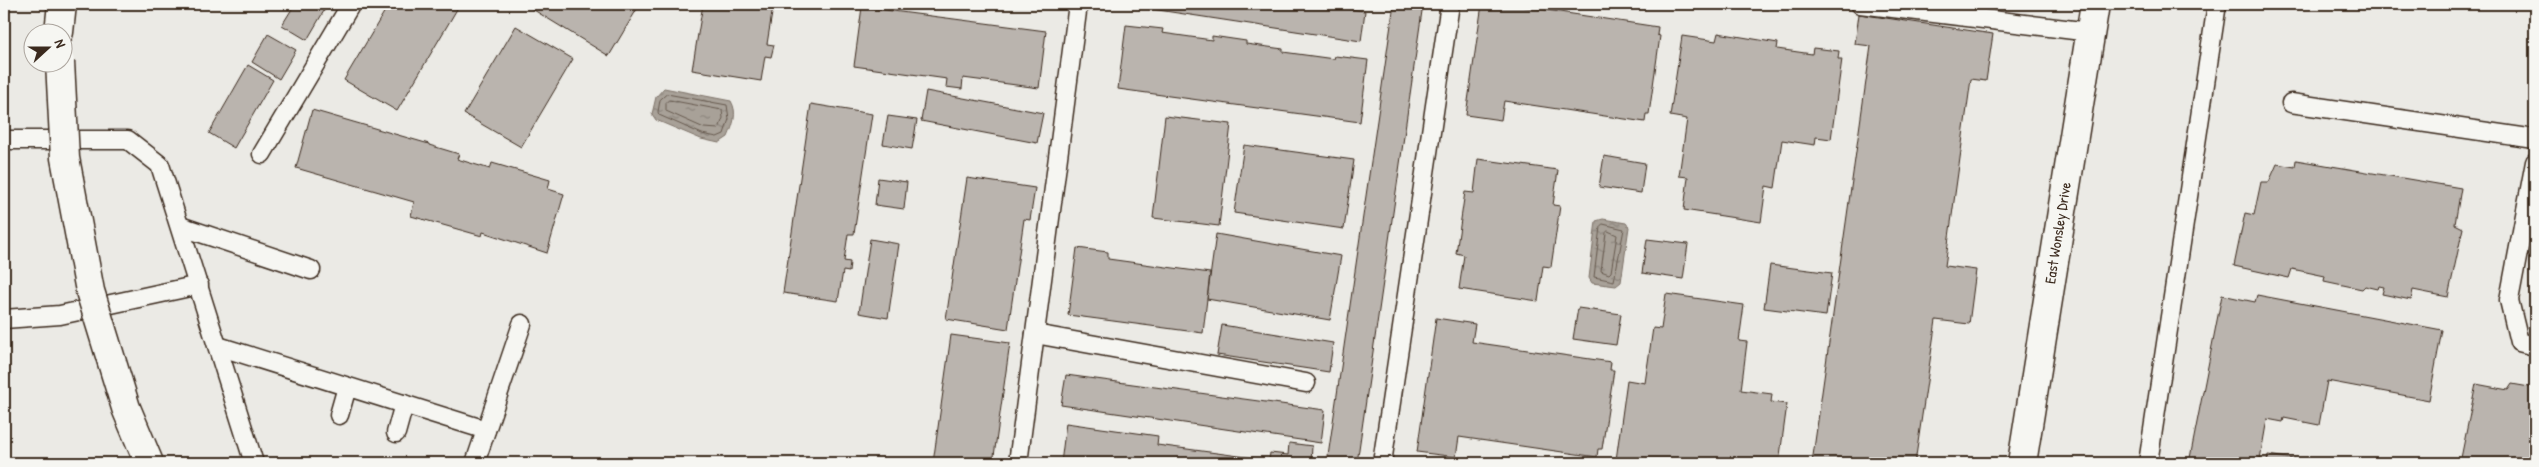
<svg xmlns="http://www.w3.org/2000/svg" width="2539" height="467" viewBox="0 0 2539 467" font-family="'Patrick Hand',sans-serif">
  <defs>
    <pattern id="water-ripples" width="26" height="14" patternUnits="userSpaceOnUse" patternTransform="scale(1.25)"><rect width="26" height="14" fill="#a8a198"/><path d="M2 4q2-2 4 0t4 0M15 11q2-2 4 0t4 0" fill="none" stroke="#8a837b"/></pattern>
  </defs>
  <rect width="100%" height="100%" fill="#ebeae5"/>
  <filter id="ink" filterUnits="userSpaceOnUse"><feTurbulence type="fractalNoise" baseFrequency=".02" numOctaves="2"/><feDisplacementMap in="SourceGraphic" scale="10" xChannelSelector="R" yChannelSelector="G"/><feConvolveMatrix kernelMatrix="1 2 1 2 8 2 1 2 1" color-interpolation-filters="sRGB"/></filter>
  <g filter="url(#ink)">
    <!-- water -->
    <g fill="url(#water-ripples)" stroke="#7c7167">
      <path d="M664,88l67,13c7,12 2,24 -3,36l-9,6 -18,-4 -45,-19 -4,-6 4,-17z"/>
      <polygon points="1603,219 1626,223 1629,227 1621,282 1616,286 1592,283 1589,278 1596,221"/>
    </g>
    <g fill="none" stroke-linecap="round" stroke-linejoin="round">
      <!-- shore -->
      <g stroke="#675a4f" stroke-width="1">
        <polygon points="667,94 727,105 729,119 724,134 717,137 702,134 659,115 658,112 660,100"/>
        <polygon points="669,100 722,110 723,118 719,129 704,128 666,111 666,103"/>
        <polygon points="1603,224 1624,229 1614,281 1594,277 1600,227"/>
        <polygon points="1608,231 1617,235 1611,272 1609,274 1601,271 1606,233"/>
      </g>
    </g>
    <!-- building -->
    <g fill="#bab4ae" stroke="#3b2a1e">
      <polygon points="295,4 328,4 307,40 282,25"/>
      <polygon points="389,4 460,4 397,111 344,80"/>
      <polygon points="524,4 640,4 609,56"/>
      <polygon points="703,4 756,4 773,7 767,44 774,45 771,57 765,56 761,81 692,70"/>
      <polygon points="1146,4 1313,4 1365,11 1361,41 1145,8"/>
      <polygon points="1394,4 1423,4 1357,463 1327,463"/>
      <polygon points="1482,4 1521,4 1520,6 1658,27 1657,35 1660,36 1649,114 1646,114 1645,122 1504,101 1501,120 1466,115"/>
      <polygon points="862,7 1046,31 1039,88 963,78 962,89 946,87 947,79 854,66"/>
      <polygon points="1859,14 1993,34 1986,81 1971,79 1945,266 1976,270 1969,324 1936,320 1915,463 1812,463 1871,46 1855,44"/>
      <polygon points="1126,25 1163,29 1162,33 1212,40 1212,36 1246,41 1246,44 1283,49 1283,52 1334,59 1335,56 1368,60 1360,122 1118,89"/>
      <polygon points="516,26 573,59 521,147 464,114"/>
      <polygon points="1718,33 1778,43 1777,49 1812,54 1813,48 1839,51 1838,59 1842,59 1831,139 1816,137 1815,145 1782,140 1775,188 1766,186 1761,222 1684,210 1688,177 1679,176 1687,119 1670,116 1682,36 1716,41"/>
      <polygon points="268,34 296,50 279,79 252,62"/>
      <polygon points="248,65 273,80 234,148 209,133"/>
      <polygon points="926,91 1043,113 1037,143 921,121"/>
      <polygon points="811,104 872,114 854,234 848,234 844,261 850,262 849,272 843,271 838,301 783,293"/>
      <polygon points="312,110 429,144 429,145 459,154 457,159 490,169 492,163 550,180 548,189 564,194 547,253 483,232 482,236 411,216 414,202 296,168"/>
      <polygon points="888,116 917,120 912,149 883,144"/>
      <polygon points="1165,116 1231,124 1219,226 1153,218"/>
      <polygon points="1244,145 1354,160 1344,229 1234,213"/>
      <polygon points="1604,156 1645,163 1641,193 1599,187"/>
      <polygon points="1478,159 1558,170 1553,205 1560,206 1551,267 1543,266 1538,301 1459,289 1464,255 1456,253 1465,192 1474,193"/>
      <polygon points="2296,160 2461,188 2455,224 2463,228 2448,297 2413,290 2411,300 2382,294 2384,287 2379,286 2378,289 2365,286 2362,289 2324,281 2325,276 2292,269 2289,278 2234,266 2245,213 2254,215 2261,182 2269,182 2277,164 2295,167"/>
      <polygon points="878,178 907,182 904,209 875,205"/>
      <polygon points="967,178 1035,188 1030,220 1024,219 1008,329 946,319"/>
      <polygon points="1216,234 1341,256 1330,320 1207,299"/>
      <polygon points="870,239 899,244 888,318 859,313"/>
      <polygon points="1647,239 1688,244 1683,279 1642,273"/>
      <polygon points="1077,248 1108,252 1108,259 1210,273 1203,333 1068,315"/>
      <polygon points="1770,265 1832,273 1826,316 1764,308"/>
      <polygon points="1666,294 1744,305 1739,341 1747,342 1741,390 1772,394 1771,402 1787,404 1779,463 1635,463 1616,460 1627,380 1645,383 1653,328 1661,329"/>
      <polygon points="2222,295 2255,302 2257,295 2442,330 2429,400 2327,381 2319,425 2284,418 2283,422 2267,419 2260,459 2267,460 2268,455 2318,463 2189,463"/>
      <polygon points="1578,308 1621,314 1616,345 1573,339"/>
      <polygon points="1436,318 1475,324 1472,342 1611,362 1610,370 1614,370 1602,449 1598,449 1597,457 1459,437 1456,457 1417,452"/>
      <polygon points="1222,325 1333,343 1329,372 1217,355"/>
      <polygon points="951,335 1010,343 993,463 933,463"/>
      <polygon points="1066,375 1325,410 1321,443 1061,405"/>
      <polygon points="2476,384 2508,390 2512,384 2535,388 2535,463 2460,463"/>
      <polygon points="1066,423 1158,436 1157,445 1269,460 1270,453 1288,455 1289,443 1312,446 1311,463 1061,463"/>
    </g>
    <g fill="none" stroke-linecap="round" stroke-linejoin="round">
      <defs>
        <g id="service">
          <polyline points="1860,4 2090,32"/>
          <polyline points="2291,103 2535,139"/>
          <polyline points="4,140 128,140 160,165 254,463"/>
          <polyline points="262,154 351,4"/>
          <polyline points="2535,162 2509,300 2519,342 2535,346"/>
          <polyline points="180,226 311,270"/>
          <polyline points="4,319 60,315 199,285"/>
          <polyline points="1035,334 1306,383"/>
          <polyline points="218,346 486,430"/>
          <polyline points="339,415 347,387"/>
          <polyline points="396,433 404,404"/>
          <polyline points="475,463 522,324"/>
          <polyline points="1018,463 1078,4"/>
          <polyline points="1382,463 1450,4"/>
          <polyline points="2148,463 2217,4"/>
        </g>
        <polyline id="minor" points="2022,463 2095,4"/>
        <polyline id="motorway" points="59,32 62,4"/>
      </defs>
      <!-- service casing -->
      <use href="#service" stroke="#3b2a1e" stroke-width="21"/>
      <!-- minor casing -->
      <use href="#minor" stroke="#3b2a1e" stroke-width="31"/>
      <!-- motorway casing -->
      <use href="#motorway" stroke="#3b2a1e" stroke-width="31"/>
      <!-- service -->
      <use href="#service" stroke="#f6f6f2" stroke-width="18"/>
      <!-- minor -->
      <use href="#minor" stroke="#f6f6f2" stroke-width="28"/>
      <!-- motorway -->
      <use href="#motorway" stroke="#f6f6f2" stroke-width="28"/>
      <defs>
        <polyline id="motorway-bridge" points="60,62 65,158 90,291 126,408 149,463"/>
      </defs>
      <!-- motorway-bridge casing -->
      <use href="#motorway-bridge" stroke="#3b2a1e" stroke-width="31" stroke-linecap="butt"/>
      <!-- motorway-bridge -->
      <use href="#motorway-bridge" stroke="#f6f6f2" stroke-width="28"/>
    </g>
  </g>
  <g text-anchor="middle" stroke-width="4" stroke-linejoin="round" paint-order="stroke">
    <!-- street labels -->
    <g font-size="15" fill="#3b2a1e" stroke="#f6f6f2">
      <text transform="translate(2058 233) rotate(-81)" y="5">East Wonsley Drive</text>
    </g>
  </g>
  <!-- margin -->
  <rect width="2539" height="467" fill="none" stroke="#f6f6f2" stroke-width="20"/>
  <rect x="10" y="10" width="2519" height="447" fill="none" stroke="#3b2a1e" stroke-width="2" filter="url(#ink)"/>
  <!-- north arrow -->
  <g transform="translate(48 48) rotate(69)"><circle r="24" fill="#f6f6f2" stroke="#aba49d"/>
  <path d="M0-4L9 19L0 12L-9 19Z" fill="#3b2a1e"/>
  <text y="-8" font-size="14" font-weight="bold" text-anchor="middle" fill="#3b2a1e">N</text>
  </g>
</svg>
